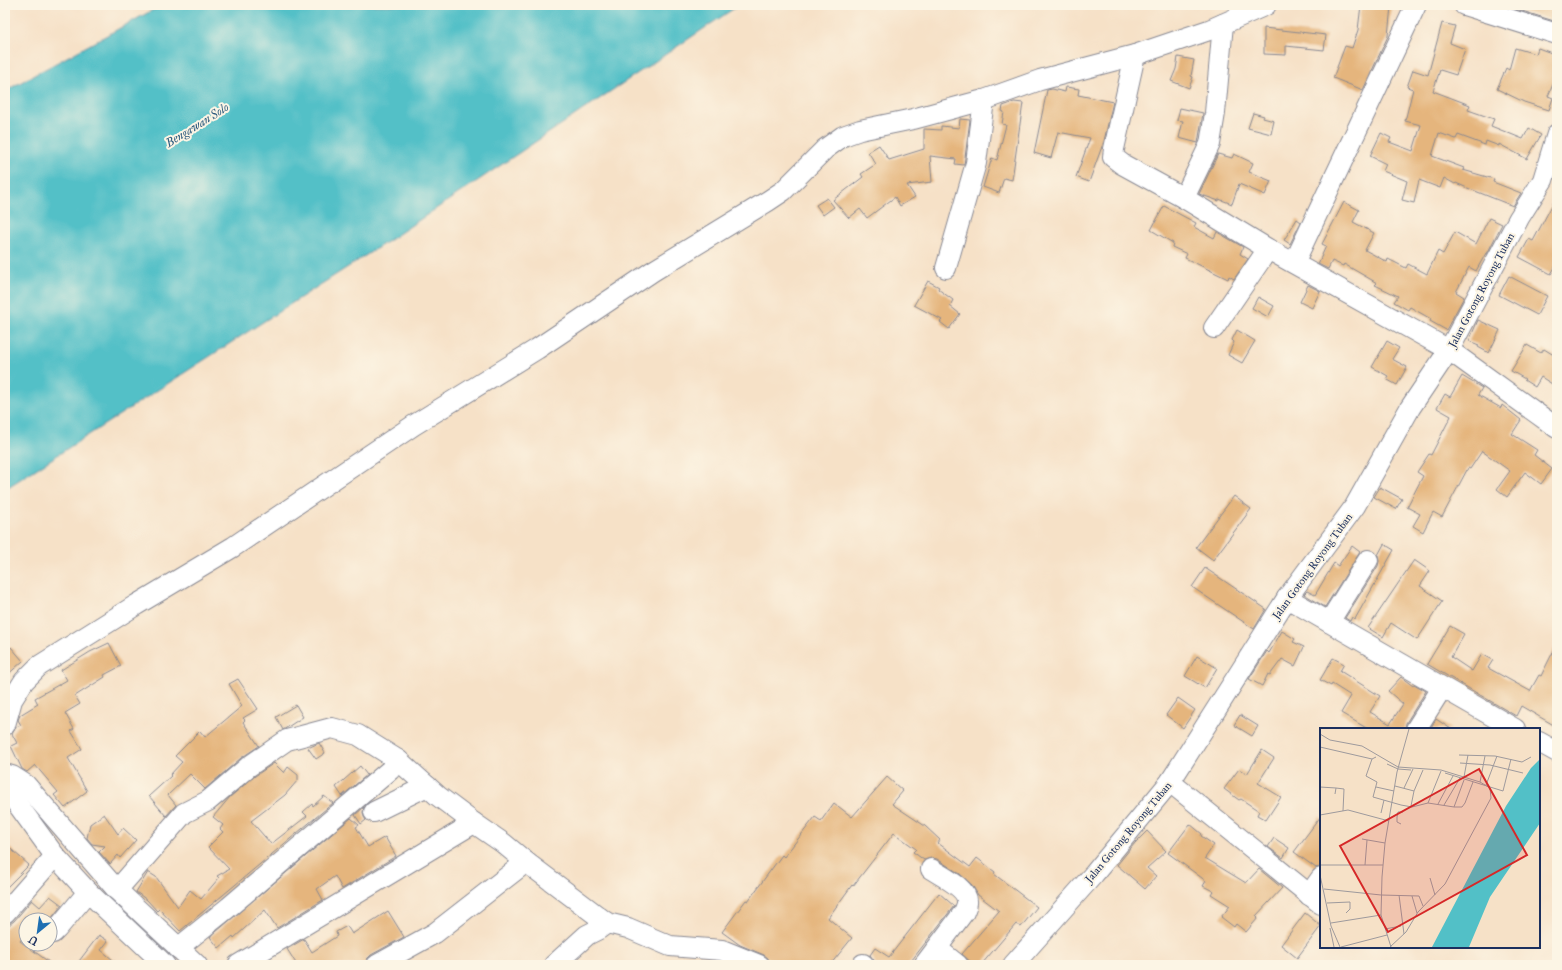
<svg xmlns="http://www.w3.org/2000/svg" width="1562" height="970" viewBox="0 0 1562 970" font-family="'IM FELL Great Primer',serif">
  <rect width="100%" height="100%" fill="#fcf5e5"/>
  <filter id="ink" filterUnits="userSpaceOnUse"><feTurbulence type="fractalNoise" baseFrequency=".025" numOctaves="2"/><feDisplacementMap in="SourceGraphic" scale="8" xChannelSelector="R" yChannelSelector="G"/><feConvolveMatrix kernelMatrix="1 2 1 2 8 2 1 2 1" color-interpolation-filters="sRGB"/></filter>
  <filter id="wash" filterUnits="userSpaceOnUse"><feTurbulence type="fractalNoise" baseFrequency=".012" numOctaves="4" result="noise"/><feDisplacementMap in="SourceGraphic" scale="16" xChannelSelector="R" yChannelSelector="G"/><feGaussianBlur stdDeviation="0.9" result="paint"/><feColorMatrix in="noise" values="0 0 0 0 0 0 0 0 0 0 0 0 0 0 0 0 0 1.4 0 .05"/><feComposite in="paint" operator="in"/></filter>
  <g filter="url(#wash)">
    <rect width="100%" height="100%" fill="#f6e1c7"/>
    <!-- water -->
    <polygon fill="#52c0c7" stroke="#367892" points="162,5 739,5 388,241 5,489 5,91"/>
    <g id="blocks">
      <!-- building -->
      <g fill="#e5b57d">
        <polygon points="1361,5 1391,6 1388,36 1363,90 1333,78 1345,46 1352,48 1358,30"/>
        <polygon points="1503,5 1557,5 1557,22"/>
        <polygon points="1442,23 1455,26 1450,43 1465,49 1456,75 1440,70 1433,91 1470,105 1468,110 1494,119 1491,126 1523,139 1529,128 1541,135 1527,159 1499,144 1499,146 1486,141 1485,145 1458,135 1456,139 1439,133 1432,156 1464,168 1463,170 1494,179 1493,182 1521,193 1513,206 1465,187 1456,183 1455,184 1444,178 1440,188 1419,180 1414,203 1402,200 1407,181 1383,171 1386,164 1370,156 1381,133 1391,138 1389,142 1413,151 1421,125 1405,121 1413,89 1407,87 1413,70 1428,75"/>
        <polygon points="1264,28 1326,35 1324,50 1286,46 1286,55 1264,54"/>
        <polygon points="1515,48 1536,54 1538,48 1557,55 1557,75 1548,96 1553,98 1549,110 1524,102 1497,89 1506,68 1509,70"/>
        <polygon points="1178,57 1194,60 1191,76 1193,77 1189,88 1171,81 1176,69"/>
        <polygon points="1066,87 1079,89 1078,95 1113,102 1104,141 1089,182 1076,177 1090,138 1058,132 1051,158 1034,153 1047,90 1052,89 1065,92"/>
        <polygon points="1014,102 1023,103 1012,180 1004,178 999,193 983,187 992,158 997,160 1006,125 1002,124 1004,112 1002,111 1003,106"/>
        <polygon points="1180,108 1203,113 1198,143 1179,138 1183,121 1177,120"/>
        <polygon points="1253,113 1264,116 1263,118 1274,121 1271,134 1248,128"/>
        <polygon points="960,119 970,120 964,165 955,164 956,159 930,156 932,182 907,185 915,197 900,206 895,197 867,218 860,209 849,218 833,200 863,177 861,174 876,164 868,152 879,145 889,160 924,149 924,129 941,130 941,126 959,128"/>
        <polygon points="1218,154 1232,158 1234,154 1253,163 1249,172 1271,181 1265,195 1239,184 1232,204 1219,199 1219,201 1199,194"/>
        <polygon points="1557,196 1557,264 1551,274 1519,257 1529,239 1533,241"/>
        <polygon points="827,198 834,207 823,215 816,205"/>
        <polygon points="1344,202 1359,210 1353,222 1374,233 1365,250 1387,262 1388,259 1406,268 1408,264 1427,274 1438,251 1443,254 1455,232 1476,244 1489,218 1502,224 1487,254 1486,253 1476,271 1469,267 1456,292 1464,297 1446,330 1430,321 1431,319 1410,307 1408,310 1394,302 1398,296 1375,285 1377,283 1344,264 1343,266 1332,261 1328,269 1318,264 1326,246 1322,244"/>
        <polygon points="1164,206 1196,223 1194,227 1214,238 1217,232 1243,247 1240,254 1248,259 1234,279 1229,276 1228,279 1185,258 1187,254 1172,247 1173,243 1151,230"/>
        <polygon points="1297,219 1301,222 1290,244 1284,240"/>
        <polygon points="1509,276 1547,296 1537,315 1499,295"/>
        <polygon points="928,281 939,287 938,289 953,300 950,306 960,314 949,329 940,322 942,320 914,305"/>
        <polygon points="1308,285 1320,291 1312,308 1300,302"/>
        <polygon points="1258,297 1274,306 1268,317 1252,308"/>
        <polygon points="1478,320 1500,330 1489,353 1478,347 1479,345 1469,341"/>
        <polygon points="1237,330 1255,341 1242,363 1228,355 1234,342 1232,340"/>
        <polygon points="1387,341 1399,348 1392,359 1407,367 1397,385 1386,379 1388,376 1372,367"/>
        <polygon points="1527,345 1541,353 1544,349 1557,357 1557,387 1541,377 1535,387 1524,380 1525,379 1511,371"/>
        <polygon points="1462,376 1482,388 1478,395 1501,408 1502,405 1521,420 1512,434 1537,450 1534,455 1552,469 1541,484 1525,472 1507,497 1497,489 1510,471 1482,451 1470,469 1468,468 1442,517 1433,512 1423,532 1413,526 1420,514 1407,507 1423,476 1417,472 1429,454 1431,455 1451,416 1437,408 1445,394 1450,397"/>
        <polygon points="1380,487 1402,499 1396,509 1374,497"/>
        <polygon points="1234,496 1251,509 1213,560 1196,547"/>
        <polygon points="1384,544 1394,550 1355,619 1352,617 1350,621 1345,618 1378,566 1379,561 1378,555"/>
        <polygon points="1352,546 1360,552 1325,607 1304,594 1307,591 1315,595 1334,563 1338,566"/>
        <polygon points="1414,560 1430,571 1420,586 1442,601 1441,603 1417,640 1391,623 1383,637 1368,628"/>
        <polygon points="1205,568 1266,609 1254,629 1192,587"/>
        <polygon points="1450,626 1464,634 1451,657 1472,671 1482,654 1493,660 1488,668 1530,691 1539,675 1541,676 1557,644 1557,727 1521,706 1516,716 1427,664"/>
        <polygon points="1282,631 1295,639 1293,642 1304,647 1295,666 1282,659 1270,675 1268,674 1262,686 1249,679 1267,651 1269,653"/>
        <polygon points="109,643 121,666 104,675 105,677 75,696 80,704 65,713 74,729 71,731 82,749 68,758 87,791 65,808 54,795 58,792 35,765 27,772 22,769 11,746 17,743 12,734 16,727 21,725 18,720 20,715 38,704 35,698 67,680 61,670 90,652"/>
        <polygon points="11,647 23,661 5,677 5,652"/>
        <polygon points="1197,656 1217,668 1205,688 1185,676"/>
        <polygon points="1333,658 1344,664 1340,671 1380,696 1370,712 1390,724 1403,704 1388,691 1401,677 1413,686 1414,684 1426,691 1406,723 1405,729 1368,729 1341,713 1351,696 1332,684 1331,686 1320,680"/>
        <polygon points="238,679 258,709 243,718 245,720 243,722 259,746 241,758 205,789 190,774 168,795 176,805 166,816 149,796 171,776 170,775 182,762 175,756 200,731 205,737 242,706 229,684"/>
        <polygon points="1178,698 1195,710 1183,728 1166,715"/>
        <polygon points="296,705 303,717 283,730 276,717"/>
        <polygon points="1240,715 1258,726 1252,736 1234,725"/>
        <polygon points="1436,719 1451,729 1430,729"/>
        <polygon points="319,743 325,753 316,759 308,748"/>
        <polygon points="1262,750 1274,758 1258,783 1281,797 1266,820 1257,815 1259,811 1241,799 1239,800 1224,789 1239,769 1247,774"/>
        <polygon points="274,763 284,773 288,767 298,775 298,780 285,795 251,821 271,844 307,816 303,812 312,804 313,806 324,796 333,803 180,931 159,909 157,911 147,900 136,892 148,872 156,877 178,907 190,890 201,899 219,878 217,876 229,869 208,847 223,832 220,829 223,825 213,817 230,797 255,776"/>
        <polygon points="360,766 367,775 342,796 336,787"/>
        <polygon points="887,777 903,791 892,804 925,826 940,840 938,843 970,867 977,858 995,872 994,874 1037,907 1021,927 1016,924 981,965 974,965 962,954 999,911 978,895 972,885 960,874 937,859 931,858 924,860 913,852 916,849 894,833 853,886 852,885 828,918 852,938 830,965 770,965 768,958 764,955 740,945 722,932 746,900 748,901 782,855 784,857 815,817 821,821 834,803 852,817"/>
        <polygon points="364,807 363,812 364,817 366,820 361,824 355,815"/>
        <polygon points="104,814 118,834 123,828 136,840 120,858 118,855 110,864 99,852 105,846 92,844 87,838 90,824"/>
        <polygon points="1321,816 1321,867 1316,868 1294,852"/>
        <polygon points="351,818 359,825 356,827 368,847 385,837 396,856 342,889 335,876 317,889 323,900 277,928 265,910 234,938 233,936 219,948 210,937"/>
        <polygon points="1190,824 1202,834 1201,836 1214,845 1205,858 1246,883 1259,869 1282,888 1256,916 1258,918 1246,932 1236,924 1234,927 1221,917 1230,906 1211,894 1213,891 1203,886 1206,881 1168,853"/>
        <polygon points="1147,831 1166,851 1147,868 1156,876 1145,889 1117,865 1135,843"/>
        <polygon points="1274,838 1289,848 1283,858 1268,847"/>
        <polygon points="5,844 29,865 5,889"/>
        <polygon points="939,893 954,906 908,965 875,965 875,962 870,955 875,948 889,957"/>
        <polygon points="50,896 62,905 50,920 26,920 26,934 20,941 53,965 5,965 5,928 14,921 32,900 40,907"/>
        <polygon points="388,911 404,937 371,955 367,959 366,965 297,965 287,949 304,939 312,952 337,936 336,932 347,926 352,934"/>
        <polygon points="1305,913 1321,926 1297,958 1281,945"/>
        <polygon points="99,935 108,941 101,950 119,965 76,965"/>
      </g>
    </g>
  </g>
  <g filter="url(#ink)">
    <use href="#blocks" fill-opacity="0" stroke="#888892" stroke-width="1"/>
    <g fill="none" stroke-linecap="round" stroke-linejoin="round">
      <defs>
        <g id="minor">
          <polyline points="1464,5 1557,34"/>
          <polyline points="1135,55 1114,149 1113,157 1122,164 1184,198 1268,249 1449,350 1557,428"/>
          <polyline points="1184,198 1210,144 1215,113 1223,24"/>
          <polyline points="1294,263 1416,5"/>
          <polyline points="946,268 976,163 984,100"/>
          <polyline points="1214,328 1268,249"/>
          <polyline points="1287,598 1515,729"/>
          <polyline points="1329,622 1368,560"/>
          <polyline points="5,725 12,700 24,681 39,666 136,605 233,547 414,425 537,349 653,271 768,201 783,191 825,149 843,136 860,130 913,119 984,100 1040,80 1135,55 1209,30 1266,5"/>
          <polyline points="1416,729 1442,688"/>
          <polyline points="1539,742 1557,752"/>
          <polyline points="5,774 12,776 26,785 117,890 197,965"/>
          <polyline points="1170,782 1321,904"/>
          <polyline points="5,787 55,856 88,892 165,965"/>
          <polyline points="374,812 427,786"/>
          <polyline points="117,890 184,813 208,801 248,767 287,740 332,728 358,735 398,760"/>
          <polyline points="1309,895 1321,878"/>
          <polyline points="5,913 55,856"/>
          <polyline points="50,933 53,933 57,929 88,892"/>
          <polyline points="178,948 229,907 390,770 398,760 438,796 474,823 503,843 526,862 607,923"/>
          <polyline points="938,949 958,965"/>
          <polyline points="863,964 864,965"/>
          <polyline points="238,965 474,823"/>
          <polyline points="377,965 435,933 526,862"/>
          <polyline points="554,965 587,935 599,929 607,923 628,928 670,946 722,950 759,965"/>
          <path d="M924,965l40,-53c1,-3 3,-6 3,-9 2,-14 -25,-27 -36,-34"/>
          <polyline points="1013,965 1094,874 1170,782 1287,598 1355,506 1410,408 1449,350 1519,218 1543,180 1557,134"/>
        </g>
      </defs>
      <!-- minor casing -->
      <use href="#minor" stroke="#888892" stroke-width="22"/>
      <!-- minor -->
      <use href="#minor" stroke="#fff" stroke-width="20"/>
    </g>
  </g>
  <g text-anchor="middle" stroke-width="4" stroke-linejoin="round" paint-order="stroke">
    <!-- street labels -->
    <g font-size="11" fill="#1b2f5e" stroke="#fcf5e5">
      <text transform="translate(1481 290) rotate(-62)" y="4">Jalan Gotong Royong Tuban</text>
      <text transform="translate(1312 566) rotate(-54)" y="4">Jalan Gotong Royong Tuban</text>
      <text transform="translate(1128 832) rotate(-50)" y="4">Jalan Gotong Royong Tuban</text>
    </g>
    <!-- water labels -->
    <g font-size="12" font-style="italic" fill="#2c5a7e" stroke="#fcf5e5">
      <text transform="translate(197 125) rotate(-32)" y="4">Bengawan Solo</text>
    </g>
  </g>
  <!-- overview -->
  <g transform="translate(1320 728)">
    <rect width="220" height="220" fill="#f6e1c7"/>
    <path d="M220,31v64l-50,74 -21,50h-37l74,-141 25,-38z" fill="#52c0c7"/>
    <path fill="none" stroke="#9e9a9d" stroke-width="1" d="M0,6l10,6 32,6 36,21 43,3 39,12 10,6 1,10 -46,86 -27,28 -12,20 -16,15M0,19l52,12M139,27l36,1 27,6 9,-5M56,29l-4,2 -6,17 11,6 -4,15 28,8 11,2 16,-4 13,-32M140,35l30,2 33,8M67,36l11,5 13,1M125,45l58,18 8,-32M144,49l4,-22M160,54l5,-26M166,57l11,-29M75,58l19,5 9,-21M0,59l16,1 -1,6M56,59l18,4M16,60l8,1 -1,22M84,60l9,-19M108,75l26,4 10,-27M118,76l15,-28M124,77l16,-27M91,78l3,-15M134,79h8l3,-4 8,-21M61,85l3,-13M0,87l28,-5 41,11M81,96l-4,-2v-5l1,-5h5M42,111l23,4M0,137h63M45,137l2,-25M0,147l11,51 9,21M110,150l5,17M4,161l57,6 38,1 4,10M79,167l5,39M92,168l5,17M7,175l23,-1v7l-4,4M11,195l50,-8M10,200l4,19M65,201l16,-3M21,219l46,-12M71,219l-10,-32 1,-38 3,-34 12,-71 12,-43"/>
    <path fill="#d62828" fill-opacity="0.15" stroke="#d62828" stroke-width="2" d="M159,41l48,86 -139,77 -48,-86z"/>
    <rect width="220" height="220" fill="none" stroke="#1b2f5e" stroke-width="2"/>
  </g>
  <!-- margin -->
  <rect width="1562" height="970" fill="none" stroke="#fcf5e5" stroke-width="20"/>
  <!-- north arrow -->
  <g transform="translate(38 932) rotate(209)"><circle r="19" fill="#fcf5e5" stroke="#a2a6af"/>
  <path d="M0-3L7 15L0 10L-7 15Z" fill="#1f6fb2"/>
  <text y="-6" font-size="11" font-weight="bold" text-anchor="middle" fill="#1b2f5e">U</text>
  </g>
</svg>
